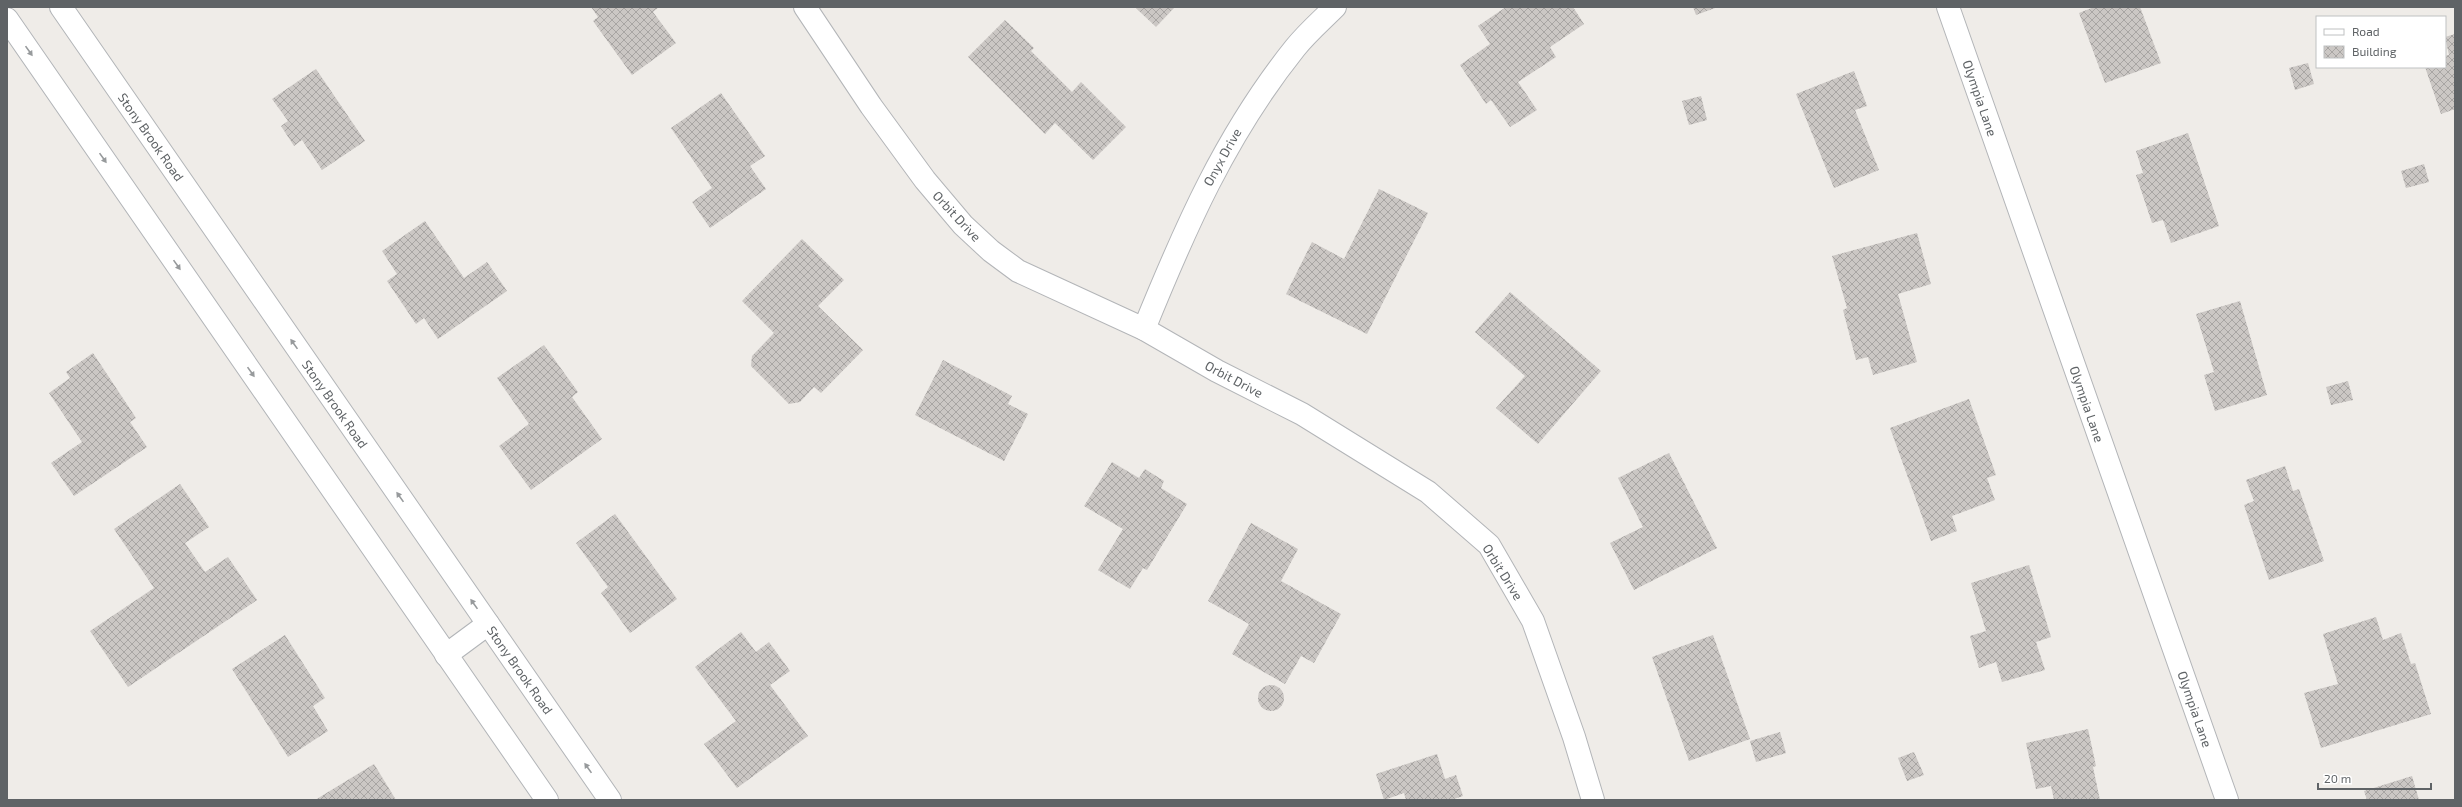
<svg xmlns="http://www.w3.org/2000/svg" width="2462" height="807" viewBox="0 0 2462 807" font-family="'Exo 2',sans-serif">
  <defs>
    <pattern id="building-cross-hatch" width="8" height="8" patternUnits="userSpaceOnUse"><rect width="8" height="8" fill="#cbc7c4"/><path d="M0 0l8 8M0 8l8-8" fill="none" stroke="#a8a5a3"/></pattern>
  </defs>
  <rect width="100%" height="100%" fill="#efece8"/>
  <!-- building -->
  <g fill="url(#building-cross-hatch)">
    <polygon points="591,7 659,7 653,12 676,43 632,75 593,21 598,17"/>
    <polygon points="1135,7 1175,7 1156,27"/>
    <polygon points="1506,7 1573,7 1584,24 1550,47 1556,57 1518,82 1537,110 1510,127 1491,100 1486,104 1460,65 1490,44 1478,26"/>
    <polygon points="1693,7 1718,7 1696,15"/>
    <polygon points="2094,7 2140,7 2161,63 2105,83 2079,13"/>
    <polygon points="1005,20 1034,48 1031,51 1072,92 1081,82 1126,127 1093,160 1055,123 1045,134 968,57"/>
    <polygon points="2455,34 2455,109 2441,114 2425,67 2445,67 2445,56 2449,55 2445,37"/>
    <polygon points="2308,63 2314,84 2295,90 2289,68"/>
    <polygon points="316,69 365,141 322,170 302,140 294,146 281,126 288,121 272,99"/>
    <polygon points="1854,71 1867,106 1855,110 1879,170 1834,188 1796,94"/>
    <polygon points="721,93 765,156 750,166 766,189 710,228 692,202 712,188 671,128"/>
    <polygon points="1701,96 1707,120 1689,125 1682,101"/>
    <polygon points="2188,133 2219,226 2171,243 2163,220 2152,223 2136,175 2143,173 2136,151"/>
    <polygon points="2424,164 2429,182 2406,188 2401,171"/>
    <polygon points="1379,189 1428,213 1367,334 1286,294 1312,242 1344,259"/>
    <polygon points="425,221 464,278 487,262 507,291 438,339 424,318 416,324 387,281 397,274 382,251"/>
    <polygon points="1917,233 1931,284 1898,294 1917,362 1873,375 1868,357 1856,360 1843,310 1847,308 1832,256"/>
    <polygon points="802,239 844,280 818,306 863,350 821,393 814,387 800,402 789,404 751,366 752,356 774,333 742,301"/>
    <polygon points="1510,292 1601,371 1538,444 1496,408 1525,376 1475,332"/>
    <polygon points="2240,301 2267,395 2215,411 2204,375 2214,372 2196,314"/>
    <polygon points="544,345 578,392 572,397 602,439 531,490 499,446 529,424 497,378"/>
    <polygon points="93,353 136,418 130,422 147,447 74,496 51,463 82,442 49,393 70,378 66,372"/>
    <polygon points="943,360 1012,396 1008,404 1028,414 1004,461 915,415"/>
    <polygon points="2348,381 2353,400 2331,405 2326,387"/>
    <polygon points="1969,399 1996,475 1987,478 1995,500 1952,516 1957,531 1931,541 1890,428"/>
    <polygon points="1669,453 1717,548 1634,590 1610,543 1643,527 1618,478"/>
    <polygon points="1112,462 1139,478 1145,469 1164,481 1161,488 1187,504 1147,570 1143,568 1130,589 1098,570 1123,529 1084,506"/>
    <polygon points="2285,466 2293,491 2299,489 2324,561 2269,580 2244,505 2254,501 2246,480"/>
    <polygon points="180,484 209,527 185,543 205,572 228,557 257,600 128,687 90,631 154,588 114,529"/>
    <polygon points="615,514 677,599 630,633 601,593 608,587 576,543"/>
    <polygon points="1251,523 1298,549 1281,581 1341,614 1314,663 1301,656 1285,684 1232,654 1249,624 1208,601"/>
    <polygon points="2029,565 2051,637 2036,642 2045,670 2002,682 1996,662 1979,668 1970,636 1986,631 1971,583"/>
    <polygon points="2376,617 2383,640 2401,633 2411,664 2415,663 2431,714 2321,748 2304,693 2338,684 2323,634"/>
    <polygon points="741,632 756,652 769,642 790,671 770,685 808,736 737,788 704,744 736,721 695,667"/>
    <polygon points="285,635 325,698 313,706 328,731 288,757 232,669"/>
    <polygon points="1713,635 1750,739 1689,761 1652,657"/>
    <circle cx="1271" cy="698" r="13"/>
    <polygon points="2088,729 2096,766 2093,767 2100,800 2054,800 2051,786 2036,789 2026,743"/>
    <polygon points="1780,732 1786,753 1756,762 1750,741"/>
    <polygon points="1914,752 1924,775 1907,781 1898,758"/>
    <polygon points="1437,754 1445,779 1456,775 1463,796 1451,800 1406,800 1404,793 1384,800 1376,774"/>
    <polygon points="374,764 396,800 315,800"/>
    <polygon points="2412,776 2419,800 2367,800 2364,791"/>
  </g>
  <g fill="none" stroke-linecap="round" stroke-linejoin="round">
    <defs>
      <g id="minor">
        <polyline points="805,7 871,106 925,180 963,225 991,251 1018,271 1144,329 1217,371 1302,414 1428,492 1489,545 1533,621 1574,737 1593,800"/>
        <polyline points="1948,7 2227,800"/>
        <path d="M1144,329c41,-101 82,-195 151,-281 12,-15 27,-28 40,-41"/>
      </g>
      <g id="secondary">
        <polyline points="61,7 610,800"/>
        <polyline points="7,19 547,800"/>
        <polyline points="446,655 488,624"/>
      </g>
    </defs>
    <!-- minor casing -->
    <use href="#minor" stroke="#b3b5b8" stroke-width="24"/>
    <!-- secondary casing -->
    <use href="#secondary" stroke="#b2b5b8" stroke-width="24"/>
    <!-- minor -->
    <use href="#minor" stroke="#fff" stroke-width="22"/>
    <!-- secondary -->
    <use href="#secondary" stroke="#fff" stroke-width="22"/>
  </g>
  <!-- one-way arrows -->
  <defs><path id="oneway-solid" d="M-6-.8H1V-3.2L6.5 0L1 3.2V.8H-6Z"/></defs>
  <g fill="#979a9c">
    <use href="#oneway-solid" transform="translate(29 51) rotate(55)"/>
    <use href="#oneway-solid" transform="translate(103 158) rotate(55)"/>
    <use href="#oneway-solid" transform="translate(177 265) rotate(55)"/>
    <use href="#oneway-solid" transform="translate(294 344) rotate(-125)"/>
    <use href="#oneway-solid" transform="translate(251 372) rotate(55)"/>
    <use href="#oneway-solid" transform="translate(400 497) rotate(-125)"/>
    <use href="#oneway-solid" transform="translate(474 604) rotate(-125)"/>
    <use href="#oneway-solid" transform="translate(588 768) rotate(-125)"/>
  </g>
  <g text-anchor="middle" stroke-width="3" stroke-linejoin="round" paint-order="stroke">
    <!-- street labels -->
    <g font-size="13" fill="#5f6366" stroke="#fff">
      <text transform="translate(1980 98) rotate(71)" y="5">Olympia Lane</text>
      <text transform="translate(151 137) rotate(55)" y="5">Stony Brook Road</text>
      <text transform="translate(1222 157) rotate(-61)" y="5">Onyx Drive</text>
      <text transform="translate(957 216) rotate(47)" y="5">Orbit Drive</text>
      <text transform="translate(1234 379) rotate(28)" y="5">Orbit Drive</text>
      <text transform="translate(335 404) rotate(55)" y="5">Stony Brook Road</text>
      <text transform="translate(2087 404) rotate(71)" y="5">Olympia Lane</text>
      <text transform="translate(1503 572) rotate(58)" y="5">Orbit Drive</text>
      <text transform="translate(520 670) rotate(55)" y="5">Stony Brook Road</text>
      <text transform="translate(2195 709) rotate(71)" y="5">Olympia Lane</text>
    </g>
  </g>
  <!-- border -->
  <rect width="2462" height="807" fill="none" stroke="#5f6366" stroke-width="16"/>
  <!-- legend -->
  <rect x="2316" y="16" width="130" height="52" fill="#ffffff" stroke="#bfc1c2"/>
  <rect x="2324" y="29" width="20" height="6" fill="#ffffff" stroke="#bfc1c2"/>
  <text x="2352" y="36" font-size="12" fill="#5f6366">Road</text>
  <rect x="2324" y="46" width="20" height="12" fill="url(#building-cross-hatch)" stroke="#bfc1c2"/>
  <text x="2352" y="56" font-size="12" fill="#5f6366">Building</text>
  <!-- scale -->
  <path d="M2318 783v6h113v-6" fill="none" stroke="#5f6366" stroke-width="2"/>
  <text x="2324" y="783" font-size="12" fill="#5f6366" stroke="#ffffff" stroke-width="3" paint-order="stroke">20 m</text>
</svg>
